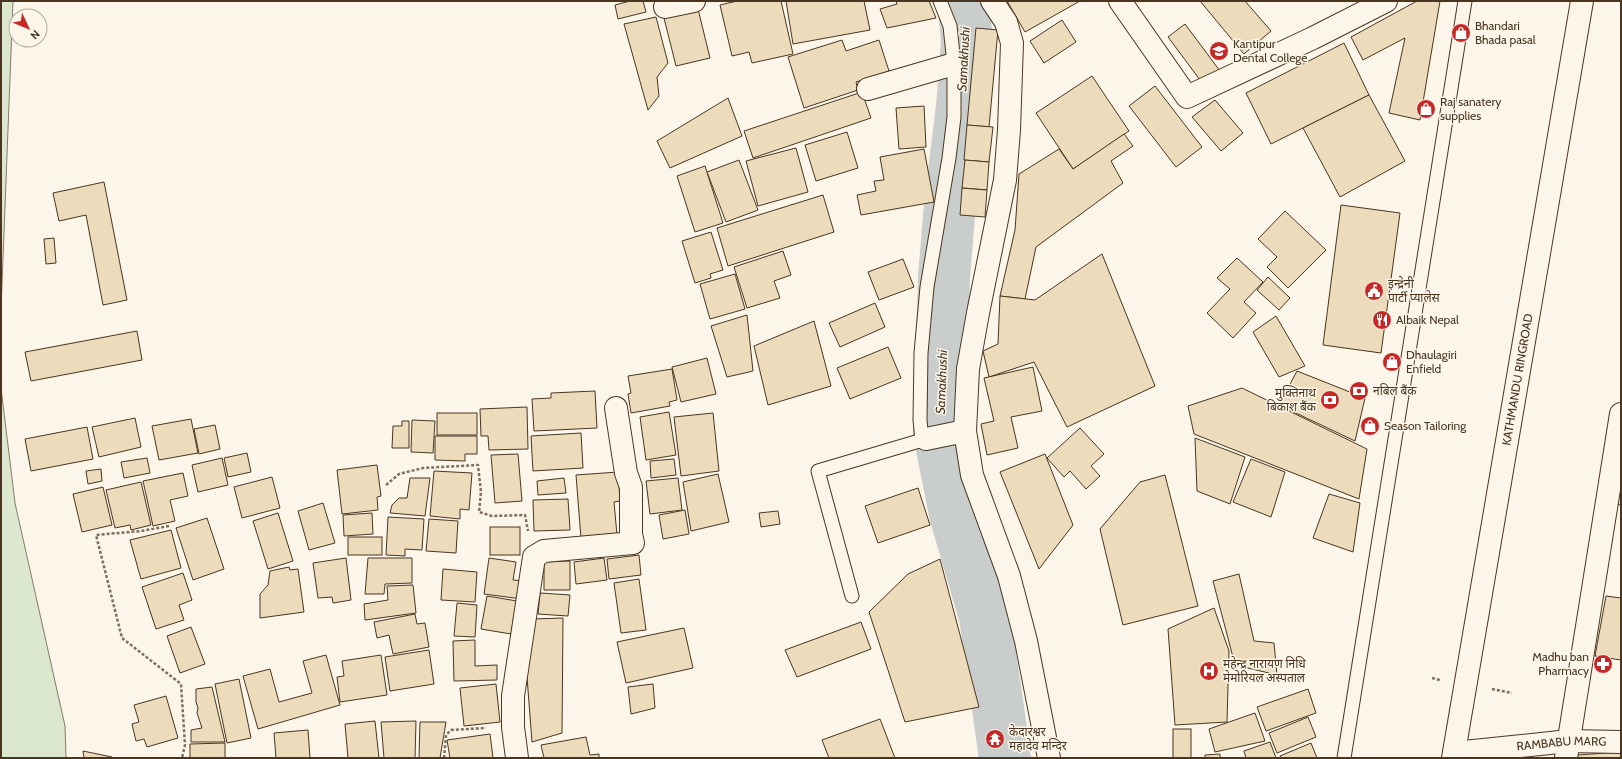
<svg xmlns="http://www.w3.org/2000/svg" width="1622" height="759" viewBox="0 0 1622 759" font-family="Cabin,'Noto Sans Devanagari',sans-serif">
  <rect width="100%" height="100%" fill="#fbf6e9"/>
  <!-- green -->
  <g fill="#dce7d0" stroke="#887966">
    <polygon points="1,1 13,1 1,310"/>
    <polygon points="1,388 15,503 65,726 66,758 1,758"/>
  </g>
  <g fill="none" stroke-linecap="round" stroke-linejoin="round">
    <!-- river -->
    <polyline stroke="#c9cecd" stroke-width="52" points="961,1 964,9 967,42 962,107 950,204 944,277 939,433 955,514 985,617 1005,758"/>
  </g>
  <!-- building -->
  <g fill="#ecdcbc" stroke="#4a3520">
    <polygon points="630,1 643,1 646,12 618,19 615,5"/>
    <polygon points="737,1 781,1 793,54 752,63 749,52 732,56 720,5"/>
    <polygon points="786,1 864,1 870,30 793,44"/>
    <polygon points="896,1 929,1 936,18 887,28 880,9 897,4"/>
    <polygon points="1007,1 1080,1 1025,32"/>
    <polygon points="1200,1 1245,1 1271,31 1244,54"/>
    <polygon points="1417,1 1440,1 1420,120 1389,113 1405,38 1363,60 1351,37"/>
    <polygon points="698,9 710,58 676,66 664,18"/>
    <polygon points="656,17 668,63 657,77 659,96 648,110 624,24"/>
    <polygon points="1062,20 1076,42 1044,63 1030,41"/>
    <polygon points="1185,24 1220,71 1203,84 1168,37"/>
    <polygon points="976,28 998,30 989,127 967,125"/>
    <polygon points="842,40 846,51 879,40 889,71 856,82 858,90 804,108 788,57"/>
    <polygon points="1344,43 1369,95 1271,144 1246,93"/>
    <polygon points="1092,76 1129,131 1073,169 1036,113"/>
    <polygon points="1155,86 1202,147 1176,167 1129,106"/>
    <polygon points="862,92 871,118 753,158 744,131"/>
    <polygon points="1369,95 1405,161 1340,197 1303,128"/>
    <polygon points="728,98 742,136 670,168 657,141"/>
    <polygon points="1215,100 1243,133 1221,151 1192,117"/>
    <polygon points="924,106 926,147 899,149 896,108"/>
    <polygon points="967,125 993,127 989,162 964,160"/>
    <polygon points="847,132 858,168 816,181 805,145"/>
    <polygon points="1124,134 1133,146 1111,161 1123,183 1036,247 1025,299 1000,296 1015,230 1019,174 1059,149 1073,169"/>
    <polygon points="796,148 808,192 758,206 746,161"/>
    <polygon points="924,149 934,202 861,215 857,195 876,191 874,181 884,180 880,157"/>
    <polygon points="739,160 758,210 726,222 707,172"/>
    <polygon points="965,160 989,162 987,190 962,188"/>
    <polygon points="705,166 723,223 695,232 677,176"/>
    <polygon points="104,182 127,300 103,305 86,215 59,221 53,193"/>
    <polygon points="962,188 987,190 985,217 960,215"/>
    <polygon points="823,195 834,232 728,266 717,228"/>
    <polygon points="1341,205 1400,213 1381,353 1323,345"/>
    <polygon points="1285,211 1326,250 1288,288 1267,267 1277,257 1258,239"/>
    <polygon points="711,232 723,270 710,274 711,278 695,283 682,241"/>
    <polygon points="54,238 56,263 46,264 44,239"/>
    <polygon points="783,251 791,275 774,281 780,298 747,308 734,267"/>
    <polygon points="1102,254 1155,386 1067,427 1034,362 989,377 983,351 998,344 1000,296 1035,300"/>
    <polygon points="1237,258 1263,282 1244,302 1256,313 1233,338 1207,313 1230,289 1217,278"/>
    <polygon points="903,259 914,287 879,300 868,272"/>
    <polygon points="735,274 745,309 710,319 700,284"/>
    <polygon points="1268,277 1290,298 1279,310 1257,290"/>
    <polygon points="875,303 885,327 840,347 829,323"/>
    <polygon points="747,315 753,371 727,377 711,326"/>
    <polygon points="1276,316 1305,366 1279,377 1253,332"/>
    <polygon points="814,321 831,386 768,405 754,346"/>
    <polygon points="137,331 142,360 31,381 25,352"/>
    <polygon points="888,347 901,378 850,399 837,368"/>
    <polygon points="707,358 716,394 681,402 672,367"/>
    <polygon points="1033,367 1042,411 1011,417 1018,448 987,455 981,424 994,421 984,378"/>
    <polygon points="672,369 677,400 669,402 670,406 631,413 628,394 631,393 628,376"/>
    <polygon points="1297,371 1365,398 1355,441 1279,405"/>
    <polygon points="1242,388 1367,449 1359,499 1194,434 1188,406"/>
    <polygon points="595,391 597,428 534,431 532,399 551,398 551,393"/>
    <polygon points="527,407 528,449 489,450 488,436 481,436 480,409"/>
    <polygon points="669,412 676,455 646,460 640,417"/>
    <rect x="437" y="413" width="40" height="22"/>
    <polygon points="713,413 719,471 681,476 674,417"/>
    <polygon points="135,418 141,447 99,457 92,427"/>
    <polygon points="191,419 198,453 159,460 152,426"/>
    <polygon points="412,420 435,421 433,453 411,452"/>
    <polygon points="402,421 409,421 409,448 392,448 393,426 402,426"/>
    <polygon points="215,425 220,449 199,454 194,429"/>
    <polygon points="87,427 93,459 31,471 25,439"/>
    <polygon points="1080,428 1104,454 1091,466 1100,476 1086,489 1070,471 1064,477 1047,458"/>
    <polygon points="581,433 583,468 533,471 531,436"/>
    <polygon points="435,436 477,436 477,454 465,454 465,461 435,460"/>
    <polygon points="1195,438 1245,457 1230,504 1197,491"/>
    <polygon points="247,453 251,472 228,477 224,458"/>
    <polygon points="518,454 522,501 495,503 491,455"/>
    <polygon points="1045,454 1073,525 1039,569 1000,472"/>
    <polygon points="147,458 150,473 124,478 121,462"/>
    <polygon points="222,458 228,485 198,492 192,465"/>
    <polygon points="674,459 676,475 651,478 650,461"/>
    <polygon points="1251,459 1285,472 1271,517 1233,502"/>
    <polygon points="1621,461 1621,505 1615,504"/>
    <polygon points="377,465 381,496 377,497 378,510 342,514 337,470"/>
    <polygon points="101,469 102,481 88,484 86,471"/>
    <polygon points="434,471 472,473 469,510 460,509 460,519 430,516"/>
    <polygon points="618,472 620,501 614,502 617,535 581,538 576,475"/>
    <polygon points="183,473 188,496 170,500 175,521 153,526 143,481"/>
    <polygon points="718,474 729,522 691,531 683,482"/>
    <polygon points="1165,475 1198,606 1123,625 1100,529 1140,482"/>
    <polygon points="272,477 280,508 242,518 234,487"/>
    <polygon points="410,478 430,478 425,516 390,513 392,505 399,498 407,498"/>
    <polygon points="564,478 566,493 538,495 537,481"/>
    <polygon points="678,478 682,510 650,514 646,481"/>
    <polygon points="141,482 151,525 131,530 130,525 115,528 106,490"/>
    <polygon points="103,487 112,525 82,532 73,494"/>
    <polygon points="918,488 930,525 878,543 865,506"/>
    <polygon points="1329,494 1360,503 1353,552 1313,538"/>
    <polygon points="568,499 570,530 534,531 533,500"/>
    <polygon points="323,503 335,543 309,550 298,511"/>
    <polygon points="685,510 689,534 663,539 659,515"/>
    <polygon points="778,511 780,524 761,527 759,513"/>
    <polygon points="278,513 293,561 268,569 253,521"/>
    <polygon points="372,513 373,534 344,536 343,515"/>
    <polygon points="388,517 424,519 422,550 405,549 405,556 386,555"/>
    <polygon points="207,518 224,569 193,580 176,528"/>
    <polygon points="429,519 458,521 456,553 426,551"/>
    <rect x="490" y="527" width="30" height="28"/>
    <polygon points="171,530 181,568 141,579 130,540"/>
    <rect x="348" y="537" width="34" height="18"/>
    <polygon points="639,555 641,575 609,579 607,559"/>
    <polygon points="346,558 351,600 333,603 332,597 318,598 313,563"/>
    <polygon points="368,558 412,558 412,583 385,584 384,594 365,594"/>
    <polygon points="489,558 516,562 513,580 525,581 522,599 484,594"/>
    <polygon points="604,558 607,580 576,584 574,562"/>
    <polygon points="940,559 979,707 905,722 869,612 908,574"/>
    <polygon points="570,561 570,590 544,590 544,562"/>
    <polygon points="289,567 290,570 298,569 304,612 260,618 260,594 268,585 270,571"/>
    <polygon points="443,569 477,572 475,602 441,600"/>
    <polygon points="183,573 192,600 179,605 184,620 156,629 142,587"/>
    <polygon points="1239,574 1254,641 1274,643 1277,675 1235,665 1213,581"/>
    <polygon points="639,579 646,630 621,633 614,583"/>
    <polygon points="413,585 416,613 365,620 364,604 388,600 387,586"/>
    <polygon points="540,593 570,595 568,616 538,614"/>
    <polygon points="487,596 517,601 511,634 481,629"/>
    <polygon points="1606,596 1621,598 1621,660 1595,656"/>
    <polygon points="457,603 477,605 475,637 454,636"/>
    <polygon points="1214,608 1229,651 1227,722 1175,725 1168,629"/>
    <polygon points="415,614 417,624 425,623 429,647 393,654 389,635 377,638 374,622"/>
    <polygon points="563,618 562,733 532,742 527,677 532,619"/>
    <polygon points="861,622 871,649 797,677 785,650"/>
    <polygon points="191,627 205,664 180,673 167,636"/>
    <polygon points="684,628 693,668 626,683 617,642"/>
    <polygon points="475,640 475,666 497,665 497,680 454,681 453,641"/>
    <polygon points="429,650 434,684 390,691 385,657"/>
    <polygon points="326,655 340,705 258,729 243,676 270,669 279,702 312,693 303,661"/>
    <polygon points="381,655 387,695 340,702 337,677 344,676 342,661"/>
    <polygon points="239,679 251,738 227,743 215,684"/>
    <polygon points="496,684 500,722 464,726 460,688"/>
    <polygon points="653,684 655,708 631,714 628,687"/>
    <polygon points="212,687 225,742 191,742 191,730 202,728 197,713 198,708 196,702 196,689"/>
    <polygon points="1308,689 1316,713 1266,731 1257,707"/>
    <polygon points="166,696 178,738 147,747 144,739 136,741 132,724 139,722 134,705"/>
    <polygon points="1255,713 1265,741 1215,752 1209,729"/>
    <polygon points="1308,717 1316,737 1277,753 1269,733"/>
    <polygon points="880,719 895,758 829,758 822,740"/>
    <polygon points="375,721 379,758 348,758 345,724"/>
    <polygon points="416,721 415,758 384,758 381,722"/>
    <polygon points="420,722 446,722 440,758 419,758"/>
    <rect x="1173" y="729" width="18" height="29"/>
    <polygon points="308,730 310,758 276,758 274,733"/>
    <polygon points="490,734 493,758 450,758 447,740"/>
    <polygon points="586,737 590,755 599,754 599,758 544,758 541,745"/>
    <polygon points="1270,742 1276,758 1246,758 1244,751"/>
    <polygon points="225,743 225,758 190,758 190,744"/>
    <polygon points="1311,743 1317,758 1281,758 1280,756"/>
    <polygon points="83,751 112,757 112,758 84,758"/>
    <polygon points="1621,752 1621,758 1577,758 1577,755"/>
    <polygon points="1220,754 1220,758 1205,758 1205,755"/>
  </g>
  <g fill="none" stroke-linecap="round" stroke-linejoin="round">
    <defs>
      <g id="lane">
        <polyline points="922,441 920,420 921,353 927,287 949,158 954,117 954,64 950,26 940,1"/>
        <polyline points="852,596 818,471 926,439"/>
        <polyline points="1344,758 1465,1"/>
      </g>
      <g id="street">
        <polyline points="992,1 1006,22 1012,43 1009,130 1005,180 978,313 968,369 965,431 972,475 1009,576 1026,641 1049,758"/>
        <polyline points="1120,1 1187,97 1313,38 1386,1"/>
        <polyline points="665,7 694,1"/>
        <polyline points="868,89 954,64"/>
        <polyline points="926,439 965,431"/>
        <path id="s1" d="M1454,753l115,-12 52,1"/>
        <polyline points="517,758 513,727 513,696 534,557 544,551 633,543 631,534 631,487 626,473 616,408"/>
        <polyline points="1566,758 1621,414"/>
      </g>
      <g id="highway">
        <path id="s2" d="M1453,758l129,-757"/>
      </g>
    </defs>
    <!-- lane casing -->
    <use href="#lane" stroke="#4a3520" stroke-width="15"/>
    <!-- street casing -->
    <use href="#street" stroke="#4a3520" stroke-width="24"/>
    <!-- highway casing -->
    <use href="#highway" stroke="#4a3520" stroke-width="24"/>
    <!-- path -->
    <g stroke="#7f6f5c" stroke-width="2.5" stroke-dasharray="3 2" stroke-linecap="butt">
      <polyline points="386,485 399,474 423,468 478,465 481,492 479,512 492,516 525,515 528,531"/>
      <polyline points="169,526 141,531 96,535 122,638 181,684 185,745 182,758"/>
      <polyline points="1432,678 1440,680"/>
      <polyline points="1492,689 1512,693"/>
      <polyline points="444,758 446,735 451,730 486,728"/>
    </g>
    <!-- lane -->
    <use href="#lane" stroke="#fbf6e9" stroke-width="13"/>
    <!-- street -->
    <use href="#street" stroke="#fbf6e9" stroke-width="22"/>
    <!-- highway -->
    <use href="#highway" stroke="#fbf6e9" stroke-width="22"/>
  </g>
  <!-- icons -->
  <defs>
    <symbol id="shop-disc" viewBox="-11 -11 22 22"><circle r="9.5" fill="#c62828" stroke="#fbf6e9"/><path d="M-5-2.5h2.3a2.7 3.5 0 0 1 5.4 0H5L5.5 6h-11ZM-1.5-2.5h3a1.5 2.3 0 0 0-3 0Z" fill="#fff"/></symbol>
    <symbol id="university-disc" viewBox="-11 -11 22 22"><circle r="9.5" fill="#c62828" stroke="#fbf6e9"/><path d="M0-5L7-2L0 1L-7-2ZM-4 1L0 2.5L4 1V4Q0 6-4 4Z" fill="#fff"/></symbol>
    <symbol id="civic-disc" viewBox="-11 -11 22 22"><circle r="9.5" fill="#c62828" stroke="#fbf6e9"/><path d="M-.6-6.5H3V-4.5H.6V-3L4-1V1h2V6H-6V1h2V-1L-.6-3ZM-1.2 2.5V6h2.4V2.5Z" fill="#fff"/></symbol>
    <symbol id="restaurant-disc" viewBox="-11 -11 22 22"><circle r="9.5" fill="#c62828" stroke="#fbf6e9"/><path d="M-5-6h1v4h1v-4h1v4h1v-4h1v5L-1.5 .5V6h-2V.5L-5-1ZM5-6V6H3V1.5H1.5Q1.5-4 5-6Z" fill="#fff"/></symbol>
    <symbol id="bank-disc" viewBox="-11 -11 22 22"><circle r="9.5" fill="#c62828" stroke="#fbf6e9"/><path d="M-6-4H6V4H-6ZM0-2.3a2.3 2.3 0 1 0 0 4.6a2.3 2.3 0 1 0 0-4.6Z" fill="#fff"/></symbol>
    <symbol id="pharmacy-disc" viewBox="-11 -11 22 22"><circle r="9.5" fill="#c62828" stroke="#fbf6e9"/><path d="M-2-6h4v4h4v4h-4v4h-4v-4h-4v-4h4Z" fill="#fff"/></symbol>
    <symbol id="hospital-disc" viewBox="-11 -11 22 22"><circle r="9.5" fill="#c62828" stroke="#fbf6e9"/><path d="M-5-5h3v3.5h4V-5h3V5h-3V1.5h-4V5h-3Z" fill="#fff"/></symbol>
    <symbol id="temple-disc" viewBox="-11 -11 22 22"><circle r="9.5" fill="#c62828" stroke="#fbf6e9"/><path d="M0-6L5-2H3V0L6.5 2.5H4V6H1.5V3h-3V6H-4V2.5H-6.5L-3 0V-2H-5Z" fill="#fff"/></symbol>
  </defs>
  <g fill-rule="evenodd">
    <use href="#shop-disc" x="1450" y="22" width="22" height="22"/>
    <use href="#university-disc" x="1208" y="40" width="22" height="22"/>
    <use href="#shop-disc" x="1415" y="98" width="22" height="22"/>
    <use href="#civic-disc" x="1363" y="280" width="22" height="22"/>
    <use href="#restaurant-disc" x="1371" y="309" width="22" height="22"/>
    <use href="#shop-disc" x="1381" y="351" width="22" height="22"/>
    <use href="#bank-disc" x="1348" y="380" width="22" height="22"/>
    <use href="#bank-disc" x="1319" y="389" width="22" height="22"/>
    <use href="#shop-disc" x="1359" y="415" width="22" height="22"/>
    <use href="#pharmacy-disc" x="1592" y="653" width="22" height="22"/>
    <use href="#hospital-disc" x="1198" y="660" width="22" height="22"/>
    <use href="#temple-disc" x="984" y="728" width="22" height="22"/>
  </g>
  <g text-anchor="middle" stroke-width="3" stroke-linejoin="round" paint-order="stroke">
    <!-- poi labels -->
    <g font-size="12" fill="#4a3520" stroke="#fbf6e9" text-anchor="start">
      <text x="1475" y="30">Bhandari<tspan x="1475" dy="14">Bhada pasal</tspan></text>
      <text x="1233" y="48">Kantipur<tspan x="1233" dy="14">Dental College</tspan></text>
      <text x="1440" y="106">Raj sanatery<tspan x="1440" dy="14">supplies</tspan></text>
      <text x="1388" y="288">इन्द्रेनी<tspan x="1388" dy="14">पार्टी प्यालेस</tspan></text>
      <text x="1396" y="324">Albaik Nepal</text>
      <text x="1406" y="359">Dhaulagiri<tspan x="1406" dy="14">Enfield</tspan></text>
      <text x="1373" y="395">नबिल बैंक</text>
      <text x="1316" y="397" text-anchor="end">मुक्तिनाथ<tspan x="1316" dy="14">बिकाश बैंक</tspan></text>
      <text x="1384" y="430">Season Tailoring</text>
      <text x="1589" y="661" text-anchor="end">Madhu ban<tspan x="1589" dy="14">Pharmacy</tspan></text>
      <text x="1223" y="668">महेन्द्र नारायण निधि<tspan x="1223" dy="14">मेमोरियल अस्पताल</tspan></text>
      <text x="1009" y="736">केदारश्वर<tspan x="1009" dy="14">महादेव मन्दिर</tspan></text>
    </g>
    <!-- street labels -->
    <g font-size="12" fill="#4a3520" stroke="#fbf6e9">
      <text dy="4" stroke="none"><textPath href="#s2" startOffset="384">KATHMANDU RINGROAD</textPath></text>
      <text dy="4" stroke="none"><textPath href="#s1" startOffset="108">RAMBABU MARG</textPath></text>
    </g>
    <!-- water labels -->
    <g font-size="13" font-style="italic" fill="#4a3520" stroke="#fbf6e9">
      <text transform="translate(963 59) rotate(-87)" y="5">Samakhushi</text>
      <text transform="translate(941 382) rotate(-88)" y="5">Samakhushi</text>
    </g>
  </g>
  <!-- border -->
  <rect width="1622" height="759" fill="none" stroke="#4a3520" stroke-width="4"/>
  <!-- north arrow -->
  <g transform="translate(28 28) rotate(134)"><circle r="19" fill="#fbf6e9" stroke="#b4a999"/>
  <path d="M0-3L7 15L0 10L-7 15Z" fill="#c62828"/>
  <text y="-6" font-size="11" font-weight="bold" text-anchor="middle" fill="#4a3520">N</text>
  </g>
</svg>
